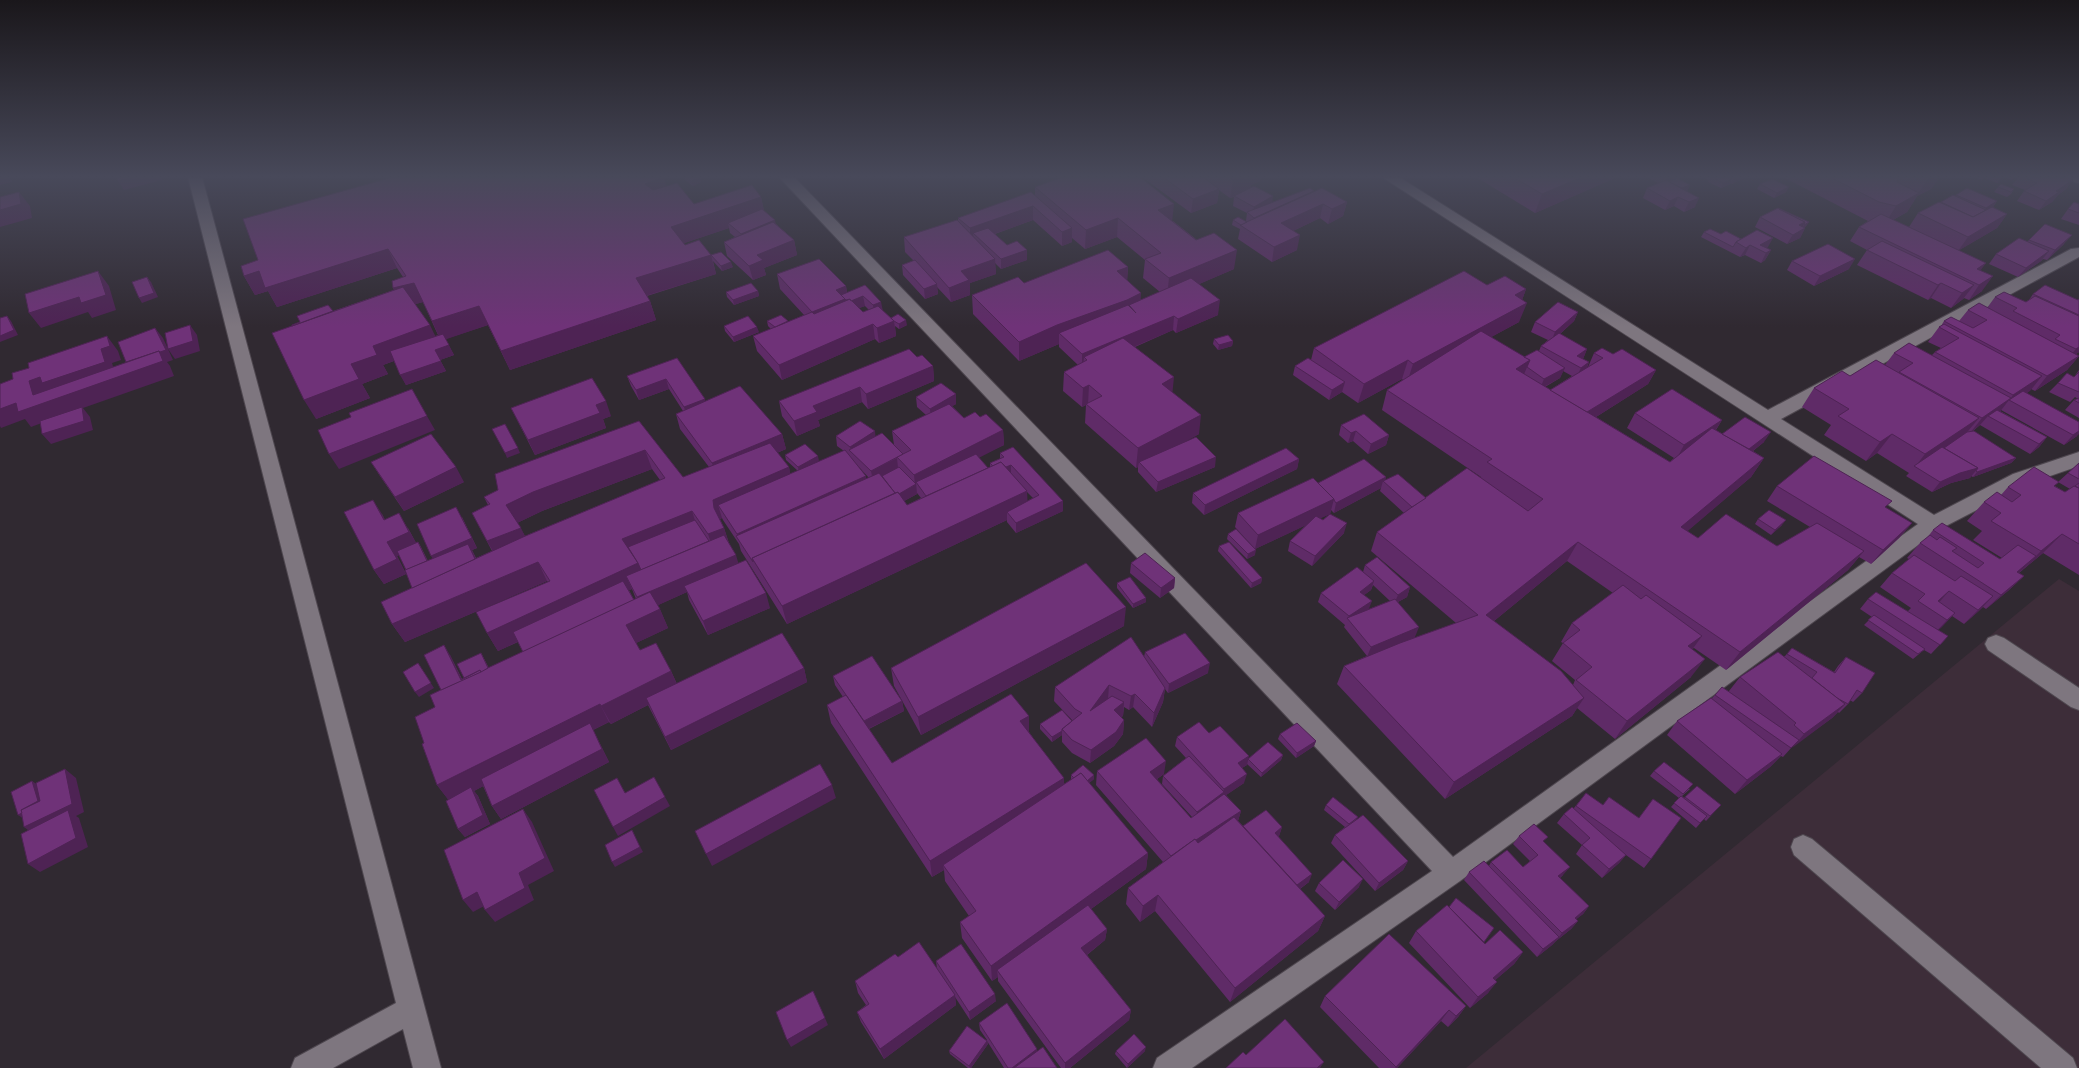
<svg xmlns="http://www.w3.org/2000/svg" width="2079" height="1068" viewBox="0 0 2079 1068" font-family="Karla,sans-serif">
  <rect width="100%" height="100%" fill="#302931"/>
  <!-- education -->
  <polygon fill="#3d2d39" points="2059,579 2079,591 2079,1068 1466,1068"/>
  <g fill="none" stroke-linecap="round" stroke-linejoin="round">
    <defs>
      <g id="minor">
        <polygon points="188,177 202,177 441,1068 413,1068 403,1029 333,1068 291,1068 295,1058 396,1003"/>
        <polygon points="779,177 794,177 1453,857 1918,524 1382,177 1399,177 1768,410 2071,249 2079,248 2079,257 1781,419 1934,515 2013,474 2079,452 2079,466 2027,484 1940,529 1460,881 1192,1068 1153,1068 1157,1058 1432,871"/>
        <polygon points="2069,177 2079,177 2079,183 2074,182"/>
        <polygon points="1996,635 2004,638 2079,688 2079,710 2071,707 1988,650 1985,644 1988,638"/>
        <polygon points="1803,835 1812,839 2073,1058 2077,1068 2041,1068 1794,855 1791,847 1794,839"/>
      </g>
    </defs>
    <!-- minor casing -->
    <use href="#minor" stroke="#4e474f" stroke-width="2"/>
    <!-- minor -->
    <use href="#minor" fill="#7e767f" fill-rule="evenodd"/>
  </g>
  <!-- wall -->
  <g fill="#5f2b67" fill-rule="evenodd">
    <polygon points="685,177 704,177 700,179 701,182 693,186 685,180"/>
    <polygon points="1142,177 1265,177 1260,179 1260,181 1251,185 1251,187 1272,202 1314,191 1347,202 1343,216 1328,224 1320,218 1293,231 1297,250 1272,262 1238,239 1240,229 1232,225 1233,220 1246,221 1247,213 1233,206 1234,197 1230,198 1219,190 1217,203 1191,213"/>
    <polygon points="1476,177 1617,177 1535,213"/>
    <polygon points="1647,177 1682,177 1679,179 1688,190 1686,191 1695,207 1684,212 1674,206 1665,210 1643,198 1647,188 1658,183"/>
    <polygon points="1703,177 1746,177 1732,184 1730,183 1730,184 1721,188 1708,182 1709,179 1708,180"/>
    <polygon points="1783,177 1939,177 1931,189 1917,196 1907,212 1893,220 1909,227 1918,213 1955,196 1956,195 1997,201 1993,207 2007,214 1997,228 1959,250 1981,270 1982,291 1969,300 1964,298 1963,299 1951,308 1931,298 1928,300 1857,265 1867,250 1850,241 1859,227 1868,221"/>
    <polygon points="1974,177 2002,177 1999,182 1997,183 1984,178 1981,180"/>
    <polygon points="2004,177 2016,177 2012,180"/>
    <polygon points="2018,177 2067,177 2073,180 2066,189 2058,195 2052,202 2039,210 2017,201 2024,191 2025,190 2012,185"/>
    <polygon points="1760,184 1786,192 1774,198 1757,189"/>
    <path d="M666,186l28,18 67,-7 3,14 12,13 18,16 3,15 -33,13 2,7 -13,5 -26,-24 -3,-14 11,-5 -5,-4 -1,-5 -45,15 1,2 26,10 22,12 -11,4 -9,-10 3,13 -69,22 3,5 6,19 -146,50 -22,-45 -43,14 9,16 -14,5 6,11 -40,14 -12,-24 -11,4 5,9 -26,10 8,14 -54,21 17,-108 61,-21 -1,-2 10,-11 -6,-9 -120,39 -9,-16 -13,4 -11,-19zM423,302l15,33 -3,1 -20,-32z"/>
    <polygon points="1035,187 1173,221 1234,269 1199,284 1218,315 1176,333 1173,330 1135,347 1172,392 1199,434 1182,443 1215,467 1156,492 1138,472 1138,467 1136,468 1085,423 1086,405 1082,407 1063,391 1064,372 1078,365 1059,347 1059,344 1019,361 973,314 972,295 1024,283 1128,267 1127,280 1141,300 1160,292 1143,278 1145,260 1117,237 1085,249 1072,238 1072,242 1062,246 1033,220 995,234 1007,245 1027,260 1001,269 995,263 996,274 970,283 970,295 951,302 937,287 938,294 925,299 903,275 902,265 914,261 905,252 904,237 958,222 958,218 1035,196"/>
    <polygon points="1998,187 2014,189 2011,194 2007,197 1994,192"/>
    <polygon points="2079,204 2079,225 2061,219 2068,209"/>
    <polygon points="1760,217 1809,222 1806,226 1804,228 1805,228 1800,238 1787,244 1755,227"/>
    <polygon points="1704,232 1741,239 1768,247 1766,248 1771,250 1765,260 1761,263 1745,255 1740,257 1701,237"/>
    <polygon points="2029,240 2064,244 2047,260 2043,259 2041,261 2018,277 1989,264 1996,254 2027,242"/>
    <polygon points="1792,261 1849,269 1814,286 1787,270"/>
    <path d="M777,274l69,12 1,7 18,-8 17,25 9,8 16,7 -8,4 -4,-3 1,10 -17,7 -4,-4 -93,41 -25,-29 -4,-15 18,-7 -3,-3 -1,-5 21,1 16,-7 -24,-26zM865,306l4,4 -6,2 -4,-4z"/>
    <path d="M1487,285l39,4 -4,11 -3,22 -28,15 33,20 15,-6 2,-5 7,-6 -17,-8 4,-10 43,-10 -4,9 -14,13 27,15 -4,10 6,3 -2,6 1,-1 6,-14 19,1 43,16 -8,14 -52,33 74,45 4,-4 -47,-30 8,-15 87,7 -6,10 6,4 42,8 -11,9 11,7 -13,19 -64,54 11,7 79,8 33,-19 -43,-26 10,-15 109,22 26,15 -13,15 -28,26 -12,-7 -11,13 -122,100 -32,-22 -2,1 -1,28 -76,62 -38,-31 -5,8 -127,83 -108,-115 7,-18 23,-10 -23,-29 1,-2 -27,-23 3,-9 42,-21 2,-7 45,22 -3,10 -9,5 17,35 -7,3 48,-17 -85,-72 6,-19 27,-19 -24,-22 1,-3 -47,25 -3,-3 -1,4 14,19 -32,33 -24,-15 2,-10 16,-16 -51,24v6l-8,4 -20,-20 1,-5 25,13 -18,-20 3,-14 80,-30 68,-6 -1,3 41,18 55,-20v-1l-99,-67 5,-20 16,-10 -1,-1 -44,24 -16,-11 -13,8 -36,-25 2,-9 16,-6 3,-12zM1563,371l9,5 -22,14 -5,-3 15,-9zM1330,514l-7,6 -3,-2zM1567,561l46,32 -41,30 -11,19 2,1 -11,18 23,19 -2,5 -79,-64zM1373,585l17,16 -21,8 -5,-14 7,-5z"/>
    <polygon points="758,291 759,296 734,305 727,297 726,292"/>
    <polygon points="2033,294 2078,300 2079,299 2079,352 2076,354 2079,356 2067,370 2035,391 2031,389 2027,393 2077,436 2064,445 2001,410 2000,411 2047,437 2039,447 2030,454 1980,425 1973,431 2016,458 2011,463 1973,477 1971,476 1970,478 1951,483 1932,492 1906,476 1909,473 1877,453 1866,461 1824,435 1831,425 1802,407 1814,388 1850,376 1885,365 1894,353 1932,355 1935,352 1941,348 1928,342 1939,327 1941,326 1944,321 1959,321 1968,310 1987,308 1995,297 2026,302 2029,300"/>
    <polygon points="724,326 759,332 734,342 725,331"/>
    <polygon points="1214,339 1233,341 1232,346 1218,350 1213,344"/>
    <polygon points="917,357 933,366 934,381 868,409 862,402 818,420 820,426 797,436 782,416 779,401"/>
    <path d="M677,358l28,43 77,33 4,15 -9,4 12,14 1,7 8,-3 -12,-11 -1,-5 34,6 -6,3 31,-13 -7,-5 -1,-10h39l19,9 -2,-14 34,-16 -9,-8 -1,-10 40,7 -4,2 12,12 16,-1 23,13 1,15 -26,12 10,11 2,-1v-4l10,-4v-6l63,58 -47,22 -9,-11v-2l-220,104 -46,-73 -2,-7 -16,-24 -1,-2 -2,1 4,9 5,15 9,20 32,45 -62,27 -19,-35 -2,-8 -29,13 10,23 -32,15 4,7 31,21 6,13 127,-16 3,14 -136,68 -23,-45 -37,19 -2,-2 -16,8 16,32 -108,57 -9,-13 -9,-20 -9,5 4,5 12,28 -25,13 -7,-8 -10,-30 -11,-14 -13,-42 11,-36 6,-17 9,-35 12,24 2,-1 17,-25 8,15 34,-16 -5,-10 -20,9 -11,-18 61,-51 -1,-1 -142,61 -13,-18 20,-36 -6,-18 -7,-15 -2,1 9,18 -22,10 -10,-14 8,-56 3,6 23,8 8,15 2,-1 3,5 7,14 5,-2 29,-42 15,31 -5,2 4,8 16,-7 -20,-38 16,-8 -4,-8 155,-76 44,56 26,-10 -29,-38 -4,-15 7,-3 -14,-22 -30,11 -8,-14 -4,-10zM858,466l11,12 -3,1zM652,469l8,11 -135,56 -8,-13 25,-12zM1027,492l6,6 -6,3zM917,493l4,5 -14,7 -3,-4 13,-7zM632,589l4,10 -2,1 -5,-10z"/>
    <polygon points="2079,370 2079,418 2065,410 2074,400 2078,399 2075,397 2070,402 2049,392 2058,383 2074,377"/>
    <polygon points="511,408 611,416 603,419 606,428 535,455"/>
    <polygon points="1341,425 1389,435 1386,445 1368,454 1353,441 1348,443 1339,435"/>
    <polygon points="1299,459 1297,469 1204,515 1192,503 1193,493"/>
    <polygon points="371,462 464,482 404,511 380,476"/>
    <polygon points="2079,463 2079,575 2043,553 2019,573 2024,576 2009,590 1986,609 1983,607 1964,624 1952,616 1938,630 1948,636 1931,654 1924,650 1913,659 1864,625 1872,617 1860,609 1868,599 1908,611 1911,608 1880,587 1892,573 1909,559 1907,558 1920,543 1927,538 1933,530 2000,559 2002,558 1973,540 1982,531 1967,521 1984,502 2001,495 2008,487 2055,486 2065,492 2070,489 2058,482 2068,473"/>
    <polygon points="1758,519 1782,525 1771,535 1755,524"/>
    <polygon points="1219,546 1262,578 1261,583 1251,588 1218,551"/>
    <polygon points="1131,563 1175,578 1174,588 1160,598 1130,573"/>
    <polygon points="1117,583 1146,602 1133,608 1117,588"/>
    <polygon points="1124,626 921,735 894,686 891,668"/>
    <polygon points="1792,648 1834,672 1838,666 1846,657 1862,693 1853,702 1850,700 1848,704 1839,713 1838,712 1832,718 1792,747 1783,757 1781,756 1770,767 1735,794 1667,735 1677,721 1712,698 1715,695 1729,691 1740,677 1785,656"/>
    <polygon points="1145,652 1208,673 1168,693 1165,689 1163,702 1152,727 1133,707 1129,710 1124,707 1123,716 1121,717 1124,720 1123,734 1114,746 1090,763 1072,753 1062,742 1062,735 1052,742 1040,729 1040,724 1072,721 1072,720 1054,701 1055,687 1144,657"/>
    <polygon points="833,676 902,701 904,711 869,729 892,763 1029,716 1029,732 1064,784 1071,780 1071,775 1094,779 1089,783 1148,853 1146,869 1091,909 1107,929 1105,940 1087,955 1131,1010 1129,1020 1070,1068 1061,1068 998,981 998,977 992,981 962,938 960,922 969,916 945,881 944,870 932,877 831,723 827,705 843,697 835,685"/>
    <polygon points="1209,733 1248,759 1283,755 1281,760 1261,777 1247,764 1247,765 1242,768 1244,783 1226,795 1241,811 1238,821 1243,826 1282,827 1279,836 1278,837 1309,882 1300,889 1325,916 1318,931 1230,1002 1155,911 1140,922 1126,904 1128,888 1163,862 1096,785 1097,771 1164,774 1157,779 1191,818 1192,817 1162,784 1163,776 1186,758 1175,746 1177,737"/>
    <polygon points="1280,734 1316,741 1314,746 1296,758 1278,739"/>
    <polygon points="1654,771 1690,789 1682,796 1684,798 1685,797 1721,805 1706,821 1704,819 1696,828 1671,807 1679,798 1650,776"/>
    <polygon points="1586,793 1603,805 1639,818 1653,799 1651,859 1644,868 1626,855 1619,863 1602,878 1576,854 1582,845 1557,823 1564,814 1574,808"/>
    <polygon points="1326,805 1357,819 1408,861 1403,870 1375,891 1331,843 1335,835 1345,827 1324,810"/>
    <polygon points="1519,836 1544,842 1563,875 1560,878 1589,906 1583,914 1576,919 1578,921 1571,929 1556,941 1552,945 1537,957 1464,880 1469,872 1489,866 1491,862 1523,867 1530,861 1513,844"/>
    <polygon points="1319,883 1359,887 1335,910 1315,891"/>
    <polygon points="1416,931 1484,942 1485,944 1523,952 1514,964 1495,980 1488,993 1470,1008 1409,943"/>
    <polygon points="898,957 937,969 936,961 996,1001 970,1020 955,997 956,1005 884,1059 861,1022 857,1012 866,1005 858,993 855,981"/>
    <polygon points="1325,996 1466,1006 1458,1017 1448,1027 1441,1021 1397,1068 1379,1068 1320,1007"/>
    <polygon points="979,1023 1037,1052 1057,1068 1004,1068 987,1041 988,1044 971,1068 968,1068 950,1054 949,1051 987,1040 980,1030"/>
    <polygon points="1116,1051 1145,1051 1127,1068 1115,1054"/>
  </g>
  <!-- shaded-wall -->
  <g fill="#4e2354">
    <polygon points="7,177 10,177 12,182 0,185 0,179"/>
    <polygon points="130,177 161,177 162,180 124,190 118,181"/>
    <polygon points="664,177 669,196 651,202 645,184"/>
    <polygon points="724,177 731,177 725,180"/>
    <polygon points="1239,177 1265,177 1260,179 1260,181 1251,185 1250,190 1230,198 1233,180"/>
    <polygon points="1582,177 1617,177 1535,213 1542,194"/>
    <polygon points="1667,177 1682,177 1663,186"/>
    <polygon points="1738,177 1746,177 1732,184 1735,179"/>
    <polygon points="1929,177 1939,177 1931,189 1917,196 1907,212 1884,225 1896,206 1918,194 1928,178"/>
    <polygon points="2001,177 2002,177 1999,182 1997,183"/>
    <polygon points="700,178 701,182 693,186 691,181"/>
    <polygon points="1732,179 1730,184 1721,188 1723,183"/>
    <polygon points="2073,180 2066,189 2058,195 2052,202 2039,210 2046,201 2056,191"/>
    <polygon points="1690,185 1688,190 1676,195 1678,190"/>
    <polygon points="1789,187 1786,192 1774,198 1777,193"/>
    <polygon points="1219,189 1217,203 1191,213 1193,199"/>
    <polygon points="19,192 30,206 32,218 0,227 0,210"/>
    <polygon points="1273,196 1272,206 1252,216 1254,207"/>
    <polygon points="761,197 765,216 728,223 729,228 676,246 671,227"/>
    <polygon points="1678,197 1674,206 1665,210 1670,201"/>
    <polygon points="1699,198 1695,207 1684,212 1689,202"/>
    <polygon points="1997,201 1991,210 1982,214 1986,208"/>
    <polygon points="1347,202 1343,216 1328,224 1332,209"/>
    <polygon points="1174,204 1172,223 1158,210"/>
    <polygon points="1323,204 1320,218 1278,238 1281,223"/>
    <polygon points="1033,206 1033,220 980,239 973,233 974,242 970,243 970,228"/>
    <polygon points="2007,214 1997,228 1958,251 1968,237"/>
    <polygon points="1118,218 1117,237 1085,249 1086,230"/>
    <polygon points="775,220 777,230 743,244 741,234"/>
    <polygon points="1805,222 1800,231 1805,228 1800,238 1787,244 1799,225"/>
    <polygon points="1809,222 1806,226 1801,230 1804,225"/>
    <polygon points="1072,228 1072,242 1062,246 1062,232"/>
    <polygon points="1300,235 1297,250 1272,262 1274,247"/>
    <polygon points="2072,235 2064,244 2047,260 2055,250"/>
    <polygon points="1773,238 1768,247 1762,251 1760,245"/>
    <polygon points="794,240 797,255 764,268 766,275 753,280 749,266 757,255"/>
    <polygon points="1750,245 1745,255 1740,257 1746,248"/>
    <polygon points="388,249 397,268 277,307 268,291 255,295 244,276 259,271"/>
    <polygon points="1027,250 1027,260 1001,269 1001,259"/>
    <polygon points="1237,250 1234,269 1167,298 1169,278"/>
    <polygon points="1771,250 1765,260 1761,263 1766,253"/>
    <polygon points="2049,251 2041,261 2018,277 2026,268"/>
    <polygon points="711,255 716,274 642,297 636,278"/>
    <polygon points="995,259 996,274 970,283 970,295 951,302 949,288 961,271"/>
    <polygon points="1855,259 1849,269 1814,286 1820,276"/>
    <polygon points="731,262 733,267 722,271 721,266"/>
    <polygon points="1986,263 1975,278 1977,269"/>
    <polygon points="1128,267 1127,286 1117,271"/>
    <polygon points="98,271 109,286 116,310 92,318 88,312 41,328 29,313"/>
    <polygon points="1993,276 1982,291 1969,300 1979,285"/>
    <polygon points="147,277 151,282 158,297 142,303 139,298"/>
    <polygon points="414,283 423,302 403,308 393,288"/>
    <polygon points="1941,283 1931,298 1928,300 1938,285"/>
    <polygon points="937,284 938,294 925,299 924,289"/>
    <polygon points="1974,285 1963,299 1951,308 1962,293"/>
    <polygon points="846,286 848,301 847,313 815,326 812,312 836,290"/>
    <polygon points="1526,289 1520,306 1527,303 1519,322 1407,383 1413,364 1515,295"/>
    <polygon points="758,291 759,296 734,305 733,300"/>
    <polygon points="1141,293 1140,312 1129,305 1128,318 1059,333 1059,344 1019,361 1019,342 1057,325"/>
    <polygon points="863,296 865,306 849,312 848,302"/>
    <polygon points="1220,300 1218,315 1176,333 1178,319"/>
    <polygon points="650,301 656,320 510,370 501,351"/>
    <polygon points="881,302 883,311 874,315 873,305"/>
    <polygon points="479,306 488,325 441,341 432,321"/>
    <polygon points="1578,312 1574,321 1551,342 1555,332"/>
    <polygon points="7,316 11,321 18,335 0,342 0,336"/>
    <polygon points="1174,316 1173,330 1087,367 1087,360 1084,357 1083,368 1082,369 1082,354"/>
    <polygon points="906,320 907,325 899,329 899,324"/>
    <polygon points="894,321 896,336 879,343 877,328"/>
    <polygon points="873,324 875,339 782,380 779,365"/>
    <polygon points="190,325 197,335 200,351 175,359 168,349"/>
    <polygon points="430,325 439,344 383,365 388,374 362,384 370,398 316,419 304,400 351,364 373,346"/>
    <polygon points="757,327 759,332 734,342 733,337"/>
    <polygon points="155,328 163,338 173,360 167,362 170,366 174,376 83,408 90,417 93,430 51,444 42,434 82,408 31,427 25,419 1,428 0,426 0,409 33,395 29,381 101,349 107,336 118,351 121,360 112,363 116,376"/>
    <polygon points="1233,341 1232,346 1218,350 1219,345"/>
    <polygon points="449,345 454,355 440,360 446,371 406,385 400,375 435,350"/>
    <polygon points="2079,347 2079,352 2063,364 2076,349"/>
    <polygon points="1587,349 1583,359 1577,356"/>
    <polygon points="2079,356 2067,370 2035,391 2047,376"/>
    <polygon points="1408,360 1402,379 1358,403 1364,384"/>
    <polygon points="1530,360 1522,379 1516,369"/>
    <polygon points="1589,362 1585,372 1576,378 1581,368"/>
    <polygon points="933,366 934,381 868,409 866,394"/>
    <polygon points="1565,368 1560,378 1540,389 1544,379"/>
    <polygon points="1656,370 1648,384 1577,429 1584,414"/>
    <polygon points="2042,376 2030,391 2013,402 2009,400 1999,413 1988,416 1980,425 1970,433 1982,418 2011,398 2013,395"/>
    <polygon points="1174,377 1172,397 1162,384"/>
    <polygon points="666,379 669,389 639,400 636,390"/>
    <polygon points="1345,382 1342,392 1329,400 1332,390"/>
    <polygon points="1089,385 1088,404 1086,404 1086,405 1082,407 1083,388"/>
    <polygon points="860,387 862,402 818,420 820,426 797,436 794,421 813,406"/>
    <polygon points="956,394 956,404 931,419 930,409"/>
    <polygon points="705,399 707,409 687,417 684,407"/>
    <polygon points="606,401 611,416 603,419 606,428 535,455 528,440 596,405"/>
    <polygon points="1201,415 1199,434 1142,465 1139,462 1138,467 1136,468 1138,448"/>
    <polygon points="427,416 435,430 339,469 329,454"/>
    <polygon points="1979,418 1963,437 1915,467 1925,454"/>
    <polygon points="1722,420 1713,434 1676,460 1684,445"/>
    <polygon points="1003,430 1004,445 920,488 916,482 917,494 899,504 897,495 915,485 914,475"/>
    <polygon points="875,431 876,441 851,451 850,447"/>
    <polygon points="1356,431 1353,441 1348,443 1351,433"/>
    <polygon points="2079,431 2079,434 2077,436 2064,445 2073,435"/>
    <polygon points="1771,432 1764,442 1741,460 1747,450"/>
    <polygon points="782,434 786,449 717,478 712,463"/>
    <polygon points="1892,434 1877,453 1866,461 1880,442"/>
    <polygon points="1389,435 1386,445 1368,454 1371,444"/>
    <polygon points="2047,437 2039,447 2030,454 2039,444"/>
    <polygon points="518,448 520,453 507,458 505,453"/>
    <polygon points="645,450 652,469 542,511 515,524 506,505 533,492"/>
    <polygon points="818,456 819,461 799,472 798,467"/>
    <polygon points="1216,457 1215,467 1156,492 1158,482"/>
    <polygon points="897,458 898,468 873,481 871,471"/>
    <polygon points="1764,458 1751,477 1669,547 1681,527"/>
    <polygon points="2016,458 2011,463 1973,477 1977,472"/>
    <polygon points="1299,459 1297,469 1204,515 1205,505"/>
    <polygon points="1011,465 1011,475 997,471"/>
    <polygon points="456,467 464,482 404,511 395,497"/>
    <polygon points="789,467 793,487 718,505 722,518 719,520 714,508 713,500"/>
    <polygon points="1978,468 1970,478 1951,483 1932,492 1940,482 1960,473"/>
    <polygon points="866,476 868,491 739,540 737,534"/>
    <polygon points="1386,477 1384,482 1383,481 1381,488 1334,513 1336,503"/>
    <polygon points="1027,491 1028,510 1007,512 1007,520 787,624 782,606"/>
    <polygon points="1334,499 1330,514 1255,549 1258,535"/>
    <polygon points="373,500 382,514 393,535 384,520"/>
    <polygon points="1063,501 1063,511 1016,533 1016,523"/>
    <polygon points="456,507 477,548 472,550 483,576 437,565 431,556"/>
    <polygon points="692,511 698,530 632,557 622,539"/>
    <polygon points="399,513 418,546 397,556 406,574 384,584 374,570"/>
    <polygon points="1786,520 1782,525 1771,535 1775,530"/>
    <polygon points="1347,523 1344,533 1312,566 1315,556"/>
    <polygon points="1912,523 1899,538 1871,564 1883,550"/>
    <polygon points="521,528 530,547 498,560 487,541"/>
    <polygon points="724,528 730,547 626,576 632,589 498,651 487,633 638,563 711,543 708,534"/>
    <polygon points="2062,534 2043,553 2022,570 2041,551"/>
    <polygon points="1578,542 1567,561 1478,634 1486,615"/>
    <polygon points="1256,550 1255,555 1247,559 1248,554"/>
    <polygon points="1864,551 1848,570 1726,670 1740,652"/>
    <polygon points="736,555 740,569 684,586 687,592 643,612 637,597"/>
    <polygon points="2036,556 2022,570 2003,586 2017,572"/>
    <polygon points="538,562 547,581 405,642 392,624"/>
    <polygon points="2024,576 2009,590 1986,609 2001,595"/>
    <polygon points="1175,578 1174,588 1160,598 1161,588"/>
    <polygon points="1262,578 1261,583 1251,588 1252,583"/>
    <polygon points="1374,581 1371,590 1356,601 1360,592"/>
    <polygon points="1410,587 1407,597 1394,604 1398,595"/>
    <polygon points="1949,591 1936,606 1938,601"/>
    <polygon points="766,593 770,608 708,635 703,621"/>
    <polygon points="1993,596 1979,611 1964,624 1978,610"/>
    <polygon points="1146,598 1146,602 1133,608 1133,604"/>
    <polygon points="1372,601 1368,611 1348,619 1349,616"/>
    <polygon points="1126,607 1124,626 921,735 918,717"/>
    <polygon points="660,609 668,628 634,644 626,625"/>
    <polygon points="1955,613 1942,627 1934,634 1947,620"/>
    <polygon points="1419,627 1415,637 1367,657 1371,647"/>
    <polygon points="1702,636 1689,654 1688,646"/>
    <polygon points="444,645 450,655 465,686 468,685 465,682 482,674 480,670 482,673 489,670 481,653 492,675 485,678 490,686 450,706 444,697 465,686 461,680"/>
    <polygon points="1705,659 1691,677 1615,739 1627,721"/>
    <polygon points="418,663 434,688 419,697 415,692"/>
    <polygon points="1210,663 1208,673 1168,693 1169,684"/>
    <polygon points="804,668 807,682 671,750 665,737"/>
    <polygon points="671,671 679,689 611,724 601,706"/>
    <polygon points="1109,685 1108,699 1090,725 1090,711"/>
    <polygon points="1165,688 1163,702 1152,727 1154,713"/>
    <polygon points="1135,694 1133,707 1129,710 1131,696"/>
    <polygon points="1584,698 1572,716 1445,799 1454,782"/>
    <polygon points="902,701 904,711 864,731 863,722"/>
    <polygon points="1124,702 1123,716 1112,723 1114,710"/>
    <polygon points="600,704 609,722 593,730 609,762 501,819 492,806 593,730 474,791 478,796 490,824 465,837 458,829 450,802 437,785"/>
    <polygon points="1845,704 1832,718 1792,748 1804,734"/>
    <polygon points="1029,716 1029,734 1020,721"/>
    <polygon points="1124,720 1123,734 1114,746 1090,763 1091,750"/>
    <polygon points="1062,731 1062,735 1052,742 1052,737"/>
    <polygon points="1316,741 1314,746 1296,758 1297,753"/>
    <polygon points="1782,754 1770,767 1735,794 1747,780"/>
    <polygon points="1283,755 1281,760 1261,777 1262,773"/>
    <polygon points="1249,756 1247,765 1235,772 1238,763"/>
    <polygon points="1166,761 1164,774 1148,785 1150,772"/>
    <polygon points="65,769 76,778 84,812 76,816 79,818 88,847 40,872 28,864 36,836 24,827"/>
    <polygon points="1247,774 1244,783 1222,798 1196,820 1197,812 1223,792 1224,789"/>
    <polygon points="1094,775 1094,779 1082,789 1082,785"/>
    <polygon points="1064,778 1064,795 943,865 944,870 932,877 930,861"/>
    <polygon points="32,781 38,785 45,808 24,819 18,815"/>
    <polygon points="832,785 836,798 712,866 706,854"/>
    <polygon points="665,797 670,806 618,836 613,827"/>
    <polygon points="523,809 532,822 554,871 528,885 534,900 495,922 485,910 519,873"/>
    <polygon points="1241,811 1237,824 1171,856"/>
    <polygon points="1282,827 1279,836 1272,842 1275,833"/>
    <polygon points="634,835 643,852 615,867 612,862"/>
    <polygon points="1148,853 1146,869 1000,975 997,970 998,977 992,981 991,966"/>
    <polygon points="1626,855 1619,863 1602,878 1609,869"/>
    <polygon points="1408,861 1403,870 1375,891 1379,883"/>
    <polygon points="1570,867 1563,875 1552,884 1558,876"/>
    <polygon points="1312,874 1309,882 1290,896 1293,888"/>
    <polygon points="1363,879 1359,887 1335,910 1339,902"/>
    <polygon points="477,892 488,904 473,912 463,900"/>
    <polygon points="1158,895 1155,911 1140,922 1143,906"/>
    <polygon points="1589,906 1583,914 1568,926 1575,918"/>
    <polygon points="1325,916 1318,931 1230,1002 1235,988"/>
    <polygon points="1578,921 1571,929 1556,941 1562,933"/>
    <polygon points="1107,929 1105,940 1080,960 1081,948"/>
    <polygon points="1559,937 1552,945 1537,957 1543,949"/>
    <polygon points="1523,952 1514,964 1485,989 1493,978"/>
    <polygon points="1497,982 1488,993 1470,1008 1478,997"/>
    <polygon points="995,994 996,1001 970,1020 969,1012"/>
    <polygon points="955,995 956,1005 884,1059 880,1049"/>
    <polygon points="1466,1006 1458,1017 1448,1027 1456,1016"/>
    <polygon points="1131,1010 1129,1020 1070,1068 1065,1068 1065,1063"/>
    <polygon points="1449,1010 1441,1021 1397,1068 1395,1068"/>
    <polygon points="825,1018 828,1025 791,1047 787,1040"/>
    <polygon points="987,1041 988,1044 971,1068 970,1068 969,1066"/>
    <polygon points="1146,1047 1145,1051 1127,1068 1128,1064"/>
    <polygon points="1037,1049 1037,1056 1021,1068 1012,1068"/>
    <polygon points="1324,1062 1320,1068 1317,1068"/>
  </g>
  <!-- building -->
  <g fill="#6f3278" stroke="#4e2354">
    <polygon points="0,177 7,177 0,179"/>
    <polygon points="117,177 130,177 118,181"/>
    <polygon points="393,177 664,177 645,184 653,190 677,183 694,204 752,185 761,197 671,227 685,245 699,240 711,255 636,278 650,301 501,351 479,306 432,321 414,283 393,288 392,281 406,276 388,249 265,288 259,271 244,276 241,266 258,260 243,219"/>
    <polygon points="687,177 700,177 700,178 691,181"/>
    <polygon points="1063,177 1140,177 1174,204 1158,210 1196,240 1214,233 1237,250 1169,278 1145,259 1161,253 1118,218 1086,230 1035,187"/>
    <polygon points="1163,177 1203,177 1219,189 1193,199"/>
    <polygon points="1230,177 1239,177 1233,180"/>
    <polygon points="1513,177 1582,177 1542,194"/>
    <polygon points="1712,177 1728,177 1732,179 1723,183"/>
    <polygon points="1731,177 1738,177 1735,179"/>
    <polygon points="1830,177 1898,177 1897,182 1919,193 1896,206 1879,202"/>
    <polygon points="2024,177 2067,177 2073,180 2056,191 2059,192 2046,201 2024,191 2037,183"/>
    <polygon points="1677,178 1690,185 1682,188 1669,182"/>
    <polygon points="1772,179 1789,187 1777,193 1760,184"/>
    <polygon points="1666,180 1699,198 1689,202 1678,197 1670,201 1647,188"/>
    <polygon points="2001,184 2014,189 2011,192 1998,187"/>
    <polygon points="1254,186 1273,196 1254,207 1234,196"/>
    <polygon points="1310,188 1314,191 1265,213 1254,218 1247,212"/>
    <polygon points="1322,188 1347,202 1332,209 1323,204 1281,223 1300,235 1274,247 1240,225"/>
    <polygon points="1967,188 1997,201 1986,208 1956,195"/>
    <polygon points="19,192 21,204 0,210 0,197"/>
    <polygon points="1031,192 1072,228 1062,232 1033,206 970,228 958,218"/>
    <polygon points="1953,195 1986,210 1973,217 1941,202"/>
    <polygon points="1939,202 1973,217 1992,207 2007,214 1968,237 1918,213"/>
    <polygon points="2074,202 2079,204 2079,213 2068,209"/>
    <polygon points="1778,208 1805,222 1799,225 1805,228 1793,235 1760,217"/>
    <polygon points="762,209 775,220 741,234 728,223"/>
    <polygon points="1779,209 1780,209 1809,222 1804,225 1805,222"/>
    <polygon points="1881,214 1986,263 1977,269 1993,276 1979,285 1859,227"/>
    <polygon points="1238,217 1247,222 1241,225 1233,220"/>
    <polygon points="957,220 995,259 961,271 969,280 949,288 904,237"/>
    <polygon points="773,222 794,240 757,255 763,260 749,266 724,242"/>
    <polygon points="2045,224 2072,235 2055,250 2029,240"/>
    <polygon points="988,228 1007,245 1017,241 1027,250 1001,259 973,233"/>
    <polygon points="1710,229 1721,234 1726,231 1741,239 1736,242 1733,247 1704,232"/>
    <polygon points="1757,230 1773,238 1760,245 1771,250 1766,253 1750,245 1746,248 1736,242"/>
    <polygon points="2019,238 2049,251 2026,268 1996,254"/>
    <polygon points="1882,241 1974,285 1962,293 1941,283 1938,285 1867,250"/>
    <polygon points="1828,244 1855,259 1820,276 1792,261"/>
    <polygon points="1108,250 1128,267 1117,271 1141,293 1127,300 1057,325 1019,342 972,295 1018,277 1024,283"/>
    <polygon points="721,252 731,262 721,266 711,255"/>
    <polygon points="819,259 846,286 836,290 845,299 812,312 814,314 850,299 863,312 878,306 894,321 877,328 873,324 779,365 753,336 812,312 777,274"/>
    <polygon points="915,260 937,284 924,289 902,265"/>
    <polygon points="98,271 106,295 81,303 79,297 29,313 25,294"/>
    <polygon points="1464,271 1487,285 1505,276 1526,289 1515,295 1527,303 1413,364 1408,360 1364,384 1314,348"/>
    <polygon points="147,277 154,293 139,298 132,282"/>
    <polygon points="1191,278 1220,300 1178,319 1174,316 1082,354 1059,333 1128,305 1136,313 1129,305"/>
    <polygon points="751,283 758,291 733,300 726,292"/>
    <polygon points="865,285 881,302 873,305 863,296 851,301 850,299 846,300 841,295"/>
    <polygon points="2045,285 2078,300 2079,299 2079,315 2033,294"/>
    <polygon points="403,287 430,325 373,346 377,355 351,364 359,379 304,400 272,333"/>
    <polygon points="2004,292 2026,302 2035,296 2079,316 2079,347 2076,349 2055,339 2060,335 2013,311 2017,308 1995,297"/>
    <polygon points="1558,302 1578,312 1555,332 1535,322"/>
    <polygon points="1979,303 2079,356 2047,376 1944,321 1951,317 1973,328 1987,320 1968,310"/>
    <polygon points="328,305 333,311 292,326 292,325 300,322 297,316"/>
    <polygon points="898,314 906,320 899,324 894,321 891,318"/>
    <polygon points="781,315 788,321 775,327 767,321"/>
    <polygon points="7,316 14,330 0,336 0,318"/>
    <polygon points="748,316 757,327 733,337 724,326"/>
    <polygon points="1944,324 2042,376 2013,395 1935,352 1959,338 1939,327"/>
    <polygon points="190,325 193,341 168,349 165,333"/>
    <polygon points="155,328 166,350 160,352 159,351 126,362 118,342"/>
    <polygon points="1481,331 1530,360 1516,369 1670,462 1712,428 1764,458 1681,527 1698,538 1726,514 1777,546 1817,523 1864,551 1740,652 1578,542 1486,615 1561,671 1584,698 1454,782 1344,666 1400,643 1478,615 1377,532 1467,468 1528,511 1543,499 1487,462 1492,459 1387,390"/>
    <polygon points="1559,333 1587,349 1577,356 1589,362 1581,368 1541,346"/>
    <polygon points="443,334 449,345 435,350 441,361 400,375 390,351"/>
    <polygon points="1228,335 1233,341 1219,345 1214,339"/>
    <polygon points="107,336 110,346 101,349 105,362 42,383 40,377 29,381 33,395 159,351 163,361 18,412 16,403 0,409 0,384 13,379 12,373 29,368 28,363"/>
    <polygon points="1123,338 1174,377 1162,384 1201,415 1138,448 1086,404 1102,396 1089,385 1083,388 1064,372 1087,360 1084,357"/>
    <polygon points="1909,343 2011,398 1982,418 1899,372 1913,363 1894,353"/>
    <polygon points="1602,348 1613,354 1622,349 1656,370 1587,412 1550,390 1603,358 1594,353"/>
    <polygon points="909,349 917,357 922,355 933,366 866,394 860,387 813,406 817,412 794,421 779,401"/>
    <polygon points="1537,350 1565,368 1544,379 1527,367 1530,360 1524,357"/>
    <polygon points="677,358 705,399 684,407 666,379 636,390 627,376"/>
    <polygon points="1308,358 1345,382 1332,390 1295,366"/>
    <polygon points="1876,360 1979,418 1925,454 1892,434 1880,442 1838,416 1849,409 1814,388 1842,371 1850,376"/>
    <polygon points="2079,372 2079,392 2058,383 2067,373 2074,377"/>
    <polygon points="592,378 606,401 596,405 600,413 528,440 511,408"/>
    <polygon points="941,383 956,394 930,409 916,397"/>
    <polygon points="740,386 782,434 712,463 676,414"/>
    <polygon points="412,389 427,416 329,454 318,430 351,417 349,413"/>
    <polygon points="1672,389 1722,420 1684,445 1635,413"/>
    <polygon points="2023,391 2079,422 2079,431 2073,435 2009,400"/>
    <polygon points="2079,398 2079,403 2074,400"/>
    <polygon points="949,404 964,418 975,412 980,417 986,414 1003,430 914,475 897,457 911,450 892,431"/>
    <polygon points="82,407 84,421 42,434 40,421"/>
    <polygon points="1997,410 2047,437 2039,444 1988,416"/>
    <polygon points="1364,414 1389,435 1371,444 1356,431 1351,433 1341,425"/>
    <polygon points="1745,417 1771,432 1749,449 1722,434"/>
    <polygon points="639,421 683,477 770,443 789,467 713,500 714,508 724,528 708,534 692,511 622,539 638,563 487,633 476,612 550,581 538,562 392,624 381,602 523,537 665,478 645,450 533,492 506,505 521,528 487,541 472,513 490,504 484,497 498,490 495,474"/>
    <polygon points="860,421 875,431 850,447 836,436"/>
    <polygon points="505,424 518,448 505,453 492,429"/>
    <polygon points="1974,431 2016,458 1977,472 1976,471 1978,468 1944,448 1967,432"/>
    <polygon points="882,433 903,454 871,471 849,450"/>
    <polygon points="431,434 456,467 395,497 371,462"/>
    <polygon points="1196,437 1216,457 1158,482 1139,462"/>
    <polygon points="805,444 818,456 798,467 785,455"/>
    <polygon points="1013,447 1063,501 1016,523 1007,512 1039,495 1011,465 1006,467 1001,462 993,466 990,463 1004,457 1000,453"/>
    <polygon points="1942,447 1978,468 1960,473 1940,482 1914,466"/>
    <polygon points="1286,448 1299,459 1205,505 1193,493"/>
    <polygon points="845,450 866,476 737,534 718,505"/>
    <polygon points="976,454 988,468 926,496 916,482"/>
    <polygon points="1814,456 1892,501 1885,507 1912,523 1883,550 1777,486"/>
    <polygon points="1364,459 1386,477 1336,503 1334,500 1334,499 1318,483"/>
    <polygon points="1001,462 1027,491 782,606 752,558 898,492 907,505"/>
    <polygon points="2079,463 2079,479 2068,473"/>
    <polygon points="899,467 916,484 899,494 898,492 895,493 882,476"/>
    <polygon points="2034,467 2059,482 2054,486 2065,492 2074,486 2079,488 2079,544 2062,534 2041,551 1991,521 2001,513 1984,502 1997,492 2012,502 2021,495 2008,487"/>
    <polygon points="879,473 895,493 752,558 753,562 736,536"/>
    <polygon points="1398,474 1426,498 1412,507 1383,481"/>
    <polygon points="1313,478 1334,499 1258,535 1238,513"/>
    <polygon points="2079,483 2079,488 2075,486"/>
    <polygon points="373,500 384,520 399,513 409,532 387,542 397,559 374,570 344,512"/>
    <polygon points="456,507 472,538 431,556 417,524"/>
    <polygon points="1769,510 1786,520 1775,530 1758,519"/>
    <polygon points="1330,514 1347,523 1315,556 1290,541 1316,516 1323,520"/>
    <polygon points="695,520 709,541 641,570 638,563 628,547"/>
    <polygon points="1942,523 2000,559 2018,545 2036,556 2017,572 2024,576 2001,595 1920,543 1930,535 1937,540 1940,537 1957,548 1952,551 1978,568 1984,563 1933,530"/>
    <polygon points="1236,529 1256,550 1248,554 1228,534"/>
    <polygon points="724,535 736,555 637,597 626,576"/>
    <polygon points="418,542 427,561 406,570 397,551"/>
    <polygon points="1229,542 1262,578 1252,583 1219,546"/>
    <polygon points="468,544 475,559 412,588 405,570"/>
    <polygon points="1145,553 1175,578 1161,588 1131,563"/>
    <polygon points="1914,555 1955,581 1961,576 1993,596 1978,610 1949,591 1938,601 1955,613 1947,620 1918,601 1925,594 1892,573"/>
    <polygon points="1377,557 1410,587 1398,595 1365,565"/>
    <polygon points="746,560 766,593 703,621 684,586"/>
    <polygon points="1086,563 1126,607 918,717 891,668"/>
    <polygon points="1357,567 1374,581 1360,592 1372,601 1349,616 1321,593"/>
    <polygon points="1130,577 1146,598 1133,604 1117,583"/>
    <polygon points="623,581 634,600 523,652 513,632"/>
    <polygon points="1623,585 1641,599 1646,595 1702,636 1688,646 1705,659 1627,721 1576,680 1592,667 1563,643 1580,630 1572,623"/>
    <polygon points="650,592 660,609 626,625 640,650 656,643 671,671 601,706 600,704 437,785 422,744 424,743 415,717 435,707 430,695"/>
    <polygon points="1876,592 1948,636 1940,645 1868,599"/>
    <polygon points="1395,599 1419,627 1371,647 1347,618"/>
    <polygon points="1874,615 1925,649 1918,654 1868,620"/>
    <polygon points="782,633 804,668 665,737 646,698"/>
    <polygon points="1185,633 1210,663 1169,684 1145,652"/>
    <polygon points="1131,637 1165,688 1154,713 1135,694 1131,696 1109,685 1090,711 1112,696 1124,702 1114,710 1124,720 1116,732 1091,750 1072,740 1062,729 1082,713 1075,709 1055,687"/>
    <polygon points="444,645 461,680 480,670 481,672 441,690 424,655"/>
    <polygon points="1792,648 1835,673 1846,657 1875,673 1862,693 1857,690 1848,704 1837,698 1812,678 1817,672 1787,654"/>
    <polygon points="1778,652 1845,704 1804,734 1794,725 1796,723 1740,677"/>
    <polygon points="481,653 488,668 481,672 480,670 464,678 457,664"/>
    <polygon points="872,656 902,701 864,721 833,676"/>
    <polygon points="418,663 431,683 415,692 403,672"/>
    <polygon points="1722,687 1799,740 1791,748 1715,695"/>
    <polygon points="1011,694 1029,716 1020,721 1064,778 930,861 827,705 846,695 892,763"/>
    <polygon points="1711,698 1782,754 1747,780 1677,721"/>
    <polygon points="1062,710 1072,721 1062,729 1062,731 1052,737 1040,724"/>
    <polygon points="1199,722 1209,733 1220,726 1249,756 1238,763 1247,774 1224,789 1177,737"/>
    <polygon points="590,723 602,749 492,806 481,779"/>
    <polygon points="1297,723 1316,741 1297,753 1280,734"/>
    <polygon points="1146,738 1166,761 1150,772 1191,818 1224,794 1241,811 1196,840 1195,839 1171,856 1097,771"/>
    <polygon points="1268,742 1283,755 1262,773 1248,759"/>
    <polygon points="1189,756 1224,792 1197,812 1163,776"/>
    <polygon points="1664,762 1693,784 1683,794 1654,771"/>
    <polygon points="820,764 832,785 706,854 695,831"/>
    <polygon points="1083,765 1094,775 1087,781 1081,773 1074,778 1071,775"/>
    <polygon points="65,769 72,804 24,827 21,810 40,801 36,783"/>
    <polygon points="1081,773 1148,853 991,966 960,922 976,911 943,865"/>
    <polygon points="654,777 665,797 613,827 594,790 617,778 625,793"/>
    <polygon points="32,781 38,801 21,810 22,813 18,815 11,792"/>
    <polygon points="1697,786 1721,805 1710,816 1685,797"/>
    <polygon points="471,787 483,815 458,829 446,801"/>
    <polygon points="1586,793 1603,805 1609,797 1639,818 1653,799 1681,818 1651,859 1576,806"/>
    <polygon points="1681,796 1707,816 1700,823 1674,803"/>
    <polygon points="1333,797 1358,817 1353,821 1349,824 1326,805"/>
    <polygon points="1572,807 1626,855 1609,869 1582,845 1590,838 1564,814"/>
    <polygon points="523,809 545,858 519,873 525,888 485,910 477,892 463,900 444,850"/>
    <polygon points="68,810 76,838 28,864 21,834"/>
    <polygon points="1266,810 1282,827 1275,833 1312,874 1297,885 1243,826"/>
    <polygon points="1363,815 1408,861 1379,883 1335,835"/>
    <polygon points="1234,817 1325,916 1235,988 1158,895 1143,906 1128,888 1195,839 1198,843"/>
    <polygon points="1534,824 1548,837 1543,841 1570,867 1558,876 1589,906 1575,918 1578,921 1562,933 1491,862 1507,850 1523,867 1538,855 1519,836"/>
    <polygon points="632,830 640,847 612,862 605,845"/>
    <polygon points="1343,860 1363,879 1339,902 1319,883"/>
    <polygon points="1484,861 1559,937 1543,949 1469,872"/>
    <polygon points="1456,898 1494,928 1484,942 1449,907"/>
    <polygon points="1088,905 1107,929 1081,948 1131,1010 1065,1063 997,970"/>
    <polygon points="1447,905 1485,944 1500,930 1523,952 1493,978 1497,982 1478,997 1416,931"/>
    <polygon points="1389,934 1466,1006 1456,1016 1449,1010 1396,1067 1325,996"/>
    <polygon points="919,942 955,995 880,1049 857,1012 869,1004 855,981 895,954 898,957"/>
    <polygon points="961,944 995,994 969,1012 936,961"/>
    <polygon points="813,991 825,1018 787,1040 776,1012"/>
    <polygon points="1007,1003 1037,1049 1012,1068 1008,1068 979,1023"/>
    <polygon points="1285,1019 1324,1062 1317,1068 1226,1068 1243,1052 1246,1055"/>
    <polygon points="967,1026 987,1041 969,1066 949,1051"/>
    <polygon points="1134,1034 1146,1047 1128,1064 1116,1051"/>
    <polygon points="1043,1047 1057,1068 1014,1068"/>
  </g>
  <!-- sky -->
  <linearGradient id="sky" x2="0" y2="1"><stop stop-color="#1a171b"/><stop offset="0.54" stop-color="#48495a"/><stop offset="1" stop-color="#48495a" stop-opacity="0"/></linearGradient>
  <rect width="2079" height="327" fill="url(#sky)"/>
</svg>
